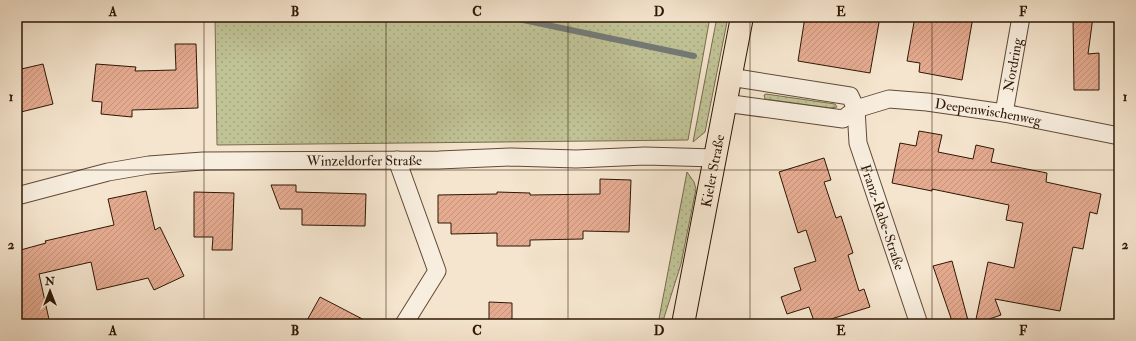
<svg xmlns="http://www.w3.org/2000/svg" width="1136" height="341" viewBox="0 0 1136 341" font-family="'IM FELL Double Pica',serif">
  <defs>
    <pattern id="grass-dots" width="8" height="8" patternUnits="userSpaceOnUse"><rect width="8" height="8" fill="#c0c396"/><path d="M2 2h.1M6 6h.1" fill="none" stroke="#a5a780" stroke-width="1.8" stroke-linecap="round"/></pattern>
    <pattern id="building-hatch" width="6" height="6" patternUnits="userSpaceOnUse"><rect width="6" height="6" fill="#e5ab91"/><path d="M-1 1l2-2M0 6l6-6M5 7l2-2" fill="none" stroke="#c5927b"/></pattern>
  </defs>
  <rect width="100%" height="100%" fill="#f5e5ce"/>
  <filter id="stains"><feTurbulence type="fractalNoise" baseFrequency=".005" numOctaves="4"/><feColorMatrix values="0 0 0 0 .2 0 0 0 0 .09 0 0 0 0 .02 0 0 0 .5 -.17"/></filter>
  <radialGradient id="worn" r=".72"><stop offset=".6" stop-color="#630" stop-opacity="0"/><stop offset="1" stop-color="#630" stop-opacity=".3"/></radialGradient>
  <!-- grass -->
  <g fill="url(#grass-dots)" stroke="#776d4d">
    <polygon points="215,17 710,17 688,140 217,145"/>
    <polygon points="717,17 728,17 705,132 693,142"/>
    <polygon points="766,94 835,104 837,107 830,108 765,99 764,95"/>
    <polygon points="687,172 694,182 696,189 681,264 662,324 658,324"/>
  </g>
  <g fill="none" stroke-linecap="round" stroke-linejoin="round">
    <!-- stream -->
    <polyline stroke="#747a77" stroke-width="6" points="509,17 694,56"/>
  </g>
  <!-- building -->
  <g fill="url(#building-hatch)" stroke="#2e1704">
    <polygon points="805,17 880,17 870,73 798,61"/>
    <polygon points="915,17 973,17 962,80 919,72 920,63 907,61"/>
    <polygon points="1073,17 1093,17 1088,54 1099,53 1099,90 1074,90"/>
    <polygon points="175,44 196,44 198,108 132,110 132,117 101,114 102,102 92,101 96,64 136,67 135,71 176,70"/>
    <polygon points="43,64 53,104 17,113 17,70"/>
    <polygon points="919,131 942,135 938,152 973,159 976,145 994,149 991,162 1047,173 1046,182 1101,194 1097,214 1090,212 1083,249 1073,247 1060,311 995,299 1001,315 975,324 988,262 1014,268 1023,223 1006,220 1009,205 932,189 932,191 892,183 900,143 916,146"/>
    <polygon points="824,158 831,180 824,182 836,218 841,216 853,253 848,255 859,291 864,289 870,307 815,324 809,307 787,314 781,297 801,290 794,268 816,261 806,230 798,233 779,172"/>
    <polygon points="600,179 631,180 629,232 583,231 583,239 530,240 530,246 497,246 497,233 451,234 451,223 438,223 438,195 497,194 497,192 530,193 530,195 600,194"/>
    <polygon points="271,185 296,185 296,192 366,194 365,226 302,225 302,209 280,209"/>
    <polygon points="146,191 155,230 160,227 184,276 154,290 148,278 97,290 91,262 39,274 50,324 20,324 17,311 17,251 46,243 45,241 114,225 108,199"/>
    <polygon points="194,192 234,193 232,250 212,250 213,237 194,237"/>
    <polygon points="952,261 969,324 953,324 933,266"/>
    <polygon points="320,297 372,324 305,324"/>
    <polygon points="489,302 512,303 512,324 489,324"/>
  </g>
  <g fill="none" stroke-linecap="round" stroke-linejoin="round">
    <defs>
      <g id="minor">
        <path id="s1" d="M730,77l120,19 6,13 2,34 61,181"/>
        <path id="s2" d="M725,103l118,16 13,-10 33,-10 38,3 77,11 115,23"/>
        <path id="s3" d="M1004,113l17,-96"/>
        <polyline points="397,160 437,271 404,324"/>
        <path id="s4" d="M17,196l91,-24 41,-7 54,-4 236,-1 72,-3 65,2 69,-3 70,2"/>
      </g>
      <g id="primary">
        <path id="s5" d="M683,324l59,-307"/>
      </g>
    </defs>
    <!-- minor casing -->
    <use href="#minor" stroke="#604a36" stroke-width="19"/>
    <!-- primary casing -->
    <use href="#primary" stroke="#2e1704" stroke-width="24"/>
    <!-- minor -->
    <use href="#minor" stroke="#f8eedf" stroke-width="17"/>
    <!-- primary -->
    <use href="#primary" stroke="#f5e5ce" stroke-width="22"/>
  </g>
  <!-- grid -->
  <path fill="none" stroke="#2e1704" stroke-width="1" stroke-opacity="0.55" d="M204,17v307M386,17v307M568,17v307M750,17v307M932,17v307M17,170h1102"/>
  <g text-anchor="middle" stroke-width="3" stroke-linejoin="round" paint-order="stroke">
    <!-- street labels -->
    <g font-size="14" fill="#2e1704" stroke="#f8eedf">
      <text dy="5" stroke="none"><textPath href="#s3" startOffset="49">Nordring</textPath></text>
      <text dy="5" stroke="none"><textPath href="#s2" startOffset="270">Deepenwischenweg</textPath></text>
      <text dy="5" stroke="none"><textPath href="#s4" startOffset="351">Winzeldorfer Straße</textPath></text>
      <text dy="5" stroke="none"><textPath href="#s5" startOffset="156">Kieler Straße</textPath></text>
      <text dy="5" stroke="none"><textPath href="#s1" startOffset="248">Franz-Rabe-Straße</textPath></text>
    </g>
  </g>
  <!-- margin -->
  <rect width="1136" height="341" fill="none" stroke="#f5e5ce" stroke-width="44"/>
  <!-- north arrow -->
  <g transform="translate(50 291)" stroke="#f8eedf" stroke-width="3" paint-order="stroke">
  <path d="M0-3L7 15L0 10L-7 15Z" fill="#2e1704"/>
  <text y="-6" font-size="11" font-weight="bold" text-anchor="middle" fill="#2e1704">N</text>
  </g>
  <rect x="22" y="22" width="1092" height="297" fill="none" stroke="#2e1704" stroke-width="1.5"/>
  <g font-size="13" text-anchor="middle" font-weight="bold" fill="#2e1704">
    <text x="113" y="16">A</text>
    <text x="295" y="16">B</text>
    <text x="477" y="16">C</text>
    <text x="659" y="16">D</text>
    <text x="841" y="16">E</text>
    <text x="1023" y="16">F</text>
    <text x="11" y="101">1</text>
    <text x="1125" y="101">1</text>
    <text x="11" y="249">2</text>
    <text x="1125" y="249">2</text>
    <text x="113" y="335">A</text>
    <text x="295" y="335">B</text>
    <text x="477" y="335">C</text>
    <text x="659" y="335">D</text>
    <text x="841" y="335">E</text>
    <text x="1023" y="335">F</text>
  </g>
  <rect width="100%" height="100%" filter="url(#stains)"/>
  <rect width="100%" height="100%" fill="url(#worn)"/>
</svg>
